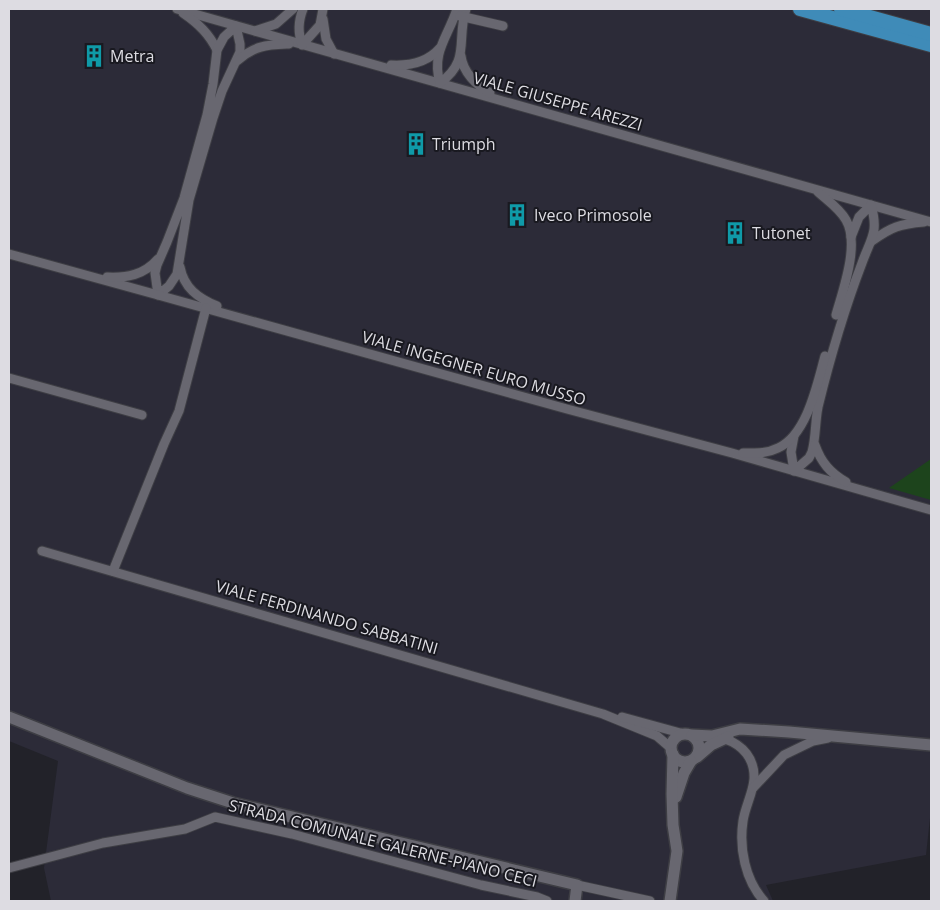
<svg xmlns="http://www.w3.org/2000/svg" width="940" height="910" viewBox="0 0 940 910" font-family="'Open Sans',sans-serif">
  <rect width="100%" height="100%" fill="#222229"/>
  <!-- built -->
  <polygon fill="#2c2b38" points="9,9 931,9 931,809 926,855 766,885 773,901 51,901 44,868 58,761 9,741"/>
  <!-- green -->
  <polygon fill="#1d441c" points="931,459 931,500 889,488"/>
  <g fill="none" stroke-linecap="round" stroke-linejoin="round">
    <defs>
      <g id="minor">
        <polyline points="177,9 931,222"/>
        <path d="M303,9c-5,13 -5,23 -1,36l18,-20 3,-16"/>
        <path d="M457,9c-9,28 -26,43 -17,74 31,-23 16,-42 26,-74"/>
        <path d="M183,13c16,11 26,21 34,37"/>
        <polyline points="460,16 503,26"/>
        <polyline points="323,19 326,39 334,54"/>
        <polygon points="236,26 240,44 240,52 222,91 213,118 189,200 177,274 169,286 158,295 155,273 157,265 167,242 184,198 207,115 213,84 217,50 224,37"/>
        <polyline points="255,31 276,24 293,9"/>
        <path d="M461,56c2,16 15,29 29,37"/>
        <path d="M237,61c18,-16 30,-16 52,-17"/>
        <path d="M391,65c18,1 36,-2 49,-17"/>
        <path d="M818,192c10,9 21,16 28,28 14,24 -3,70 -10,95"/>
        <path d="M872,241c19,-14 28,-17 52,-19"/>
        <polyline points="9,254 158,295 567,409 732,453 931,510"/>
        <path d="M180,267c4,21 18,31 37,39"/>
        <path d="M107,277c20,1 37,-2 51,-18"/>
        <polyline points="9,378 142,415"/>
        <path d="M794,436l-3,16 3,19 15,-13 3,-6c4,-15 3,-30 6,-45 12,-49 26,-97 44,-144 9,-25 17,-30 9,-58l-12,12 -8,20"/>
        <path d="M815,445c6,17 15,28 31,37"/>
        <path d="M743,453c12,0 23,1 35,-5 29,-13 39,-63 47,-92"/>
        <polyline points="42,551 603,714 657,736 672,749"/>
        <polyline points="113,571 164,444 179,411 206,308"/>
        <polyline points="622,717 684,734"/>
        <path d="M725,739c18,6 30,20 29,40 -1,14 -9,28 -11,42 -4,27 2,59 21,80"/>
        <polyline points="753,788 784,755 813,741 828,738"/>
        <polyline points="9,868 103,843 185,829 215,817 292,834 481,885 537,897 547,901"/>
        <polyline points="577,885 650,901"/>
      </g>
      <g id="tertiary">
        <polyline points="9,717 187,788 233,803 577,885 575,901"/>
        <circle cx="685" cy="748" r="14"/>
        <polyline points="692,735 712,736 740,729 789,732 931,745"/>
        <polyline points="697,757 711,745 728,737"/>
        <polyline points="676,797 684,773 691,761"/>
        <polyline points="670,901 677,851 673,825 672,794 673,754"/>
      </g>
      <g id="primary">
        <polyline points="800,9 931,45"/>
        <polyline points="841,9 931,34"/>
      </g>
    </defs>
    <!-- minor casing -->
    <use href="#minor" stroke="#3e3e44" stroke-width="11"/>
    <!-- tertiary casing -->
    <use href="#tertiary" stroke="#3e3e44" stroke-width="14"/>
    <!-- primary casing -->
    <use href="#primary" stroke="#3e3e44" stroke-width="16"/>
    <!-- minor -->
    <use href="#minor" stroke="#686770" stroke-width="9"/>
    <!-- tertiary -->
    <use href="#tertiary" stroke="#686770" stroke-width="11"/>
    <!-- primary -->
    <use href="#primary" stroke="#3f8bb8" stroke-width="14"/>
  </g>
  <!-- icons -->
  <defs>
    <symbol id="building-bare" viewBox="-9 -9 18 18"><path d="M-4-6H4V6H1V3H-1V6H-4ZM-2.5-4.3h1.7v1.8h-1.7ZM.8-4.3h1.7v1.8H.8ZM-2.5-1h1.7V.8h-1.7ZM.8-1h1.7V.8H.8Z" fill="#0f9aa8" stroke="#191920" stroke-width="2.5" paint-order="stroke"/></symbol>
  </defs>
  <g fill-rule="evenodd">
    <use href="#building-bare" x="78" y="40" width="32" height="32"/>
    <use href="#building-bare" x="400" y="128" width="32" height="32"/>
    <use href="#building-bare" x="501" y="199" width="32" height="32"/>
    <use href="#building-bare" x="719" y="217" width="32" height="32"/>
  </g>
  <g text-anchor="middle" stroke-width="4" stroke-linejoin="round" paint-order="stroke">
    <!-- poi labels -->
    <g font-size="16" fill="#dddce2" stroke="#191920" text-anchor="start">
      <text x="110" y="62">Metra</text>
      <text x="432" y="150">Triumph</text>
      <text x="534" y="221">Iveco Primosole</text>
      <text x="752" y="239">Tutonet</text>
    </g>
    <!-- street labels -->
    <g font-size="16" fill="#dddce2" stroke="#191920">
      <text transform="translate(558 101) rotate(16)" y="6">VIALE GIUSEPPE AREZZI</text>
      <text transform="translate(474 368) rotate(16)" y="6">VIALE INGEGNER EURO MUSSO</text>
      <text transform="translate(327 617) rotate(16)" y="6">VIALE FERDINANDO SABBATINI</text>
      <text transform="translate(383 843) rotate(14)" y="6">STRADA COMUNALE GALERNE-PIANO CECI</text>
    </g>
  </g>
  <!-- border -->
  <rect width="940" height="910" fill="none" stroke="#dddce2" stroke-width="20"/>
</svg>
